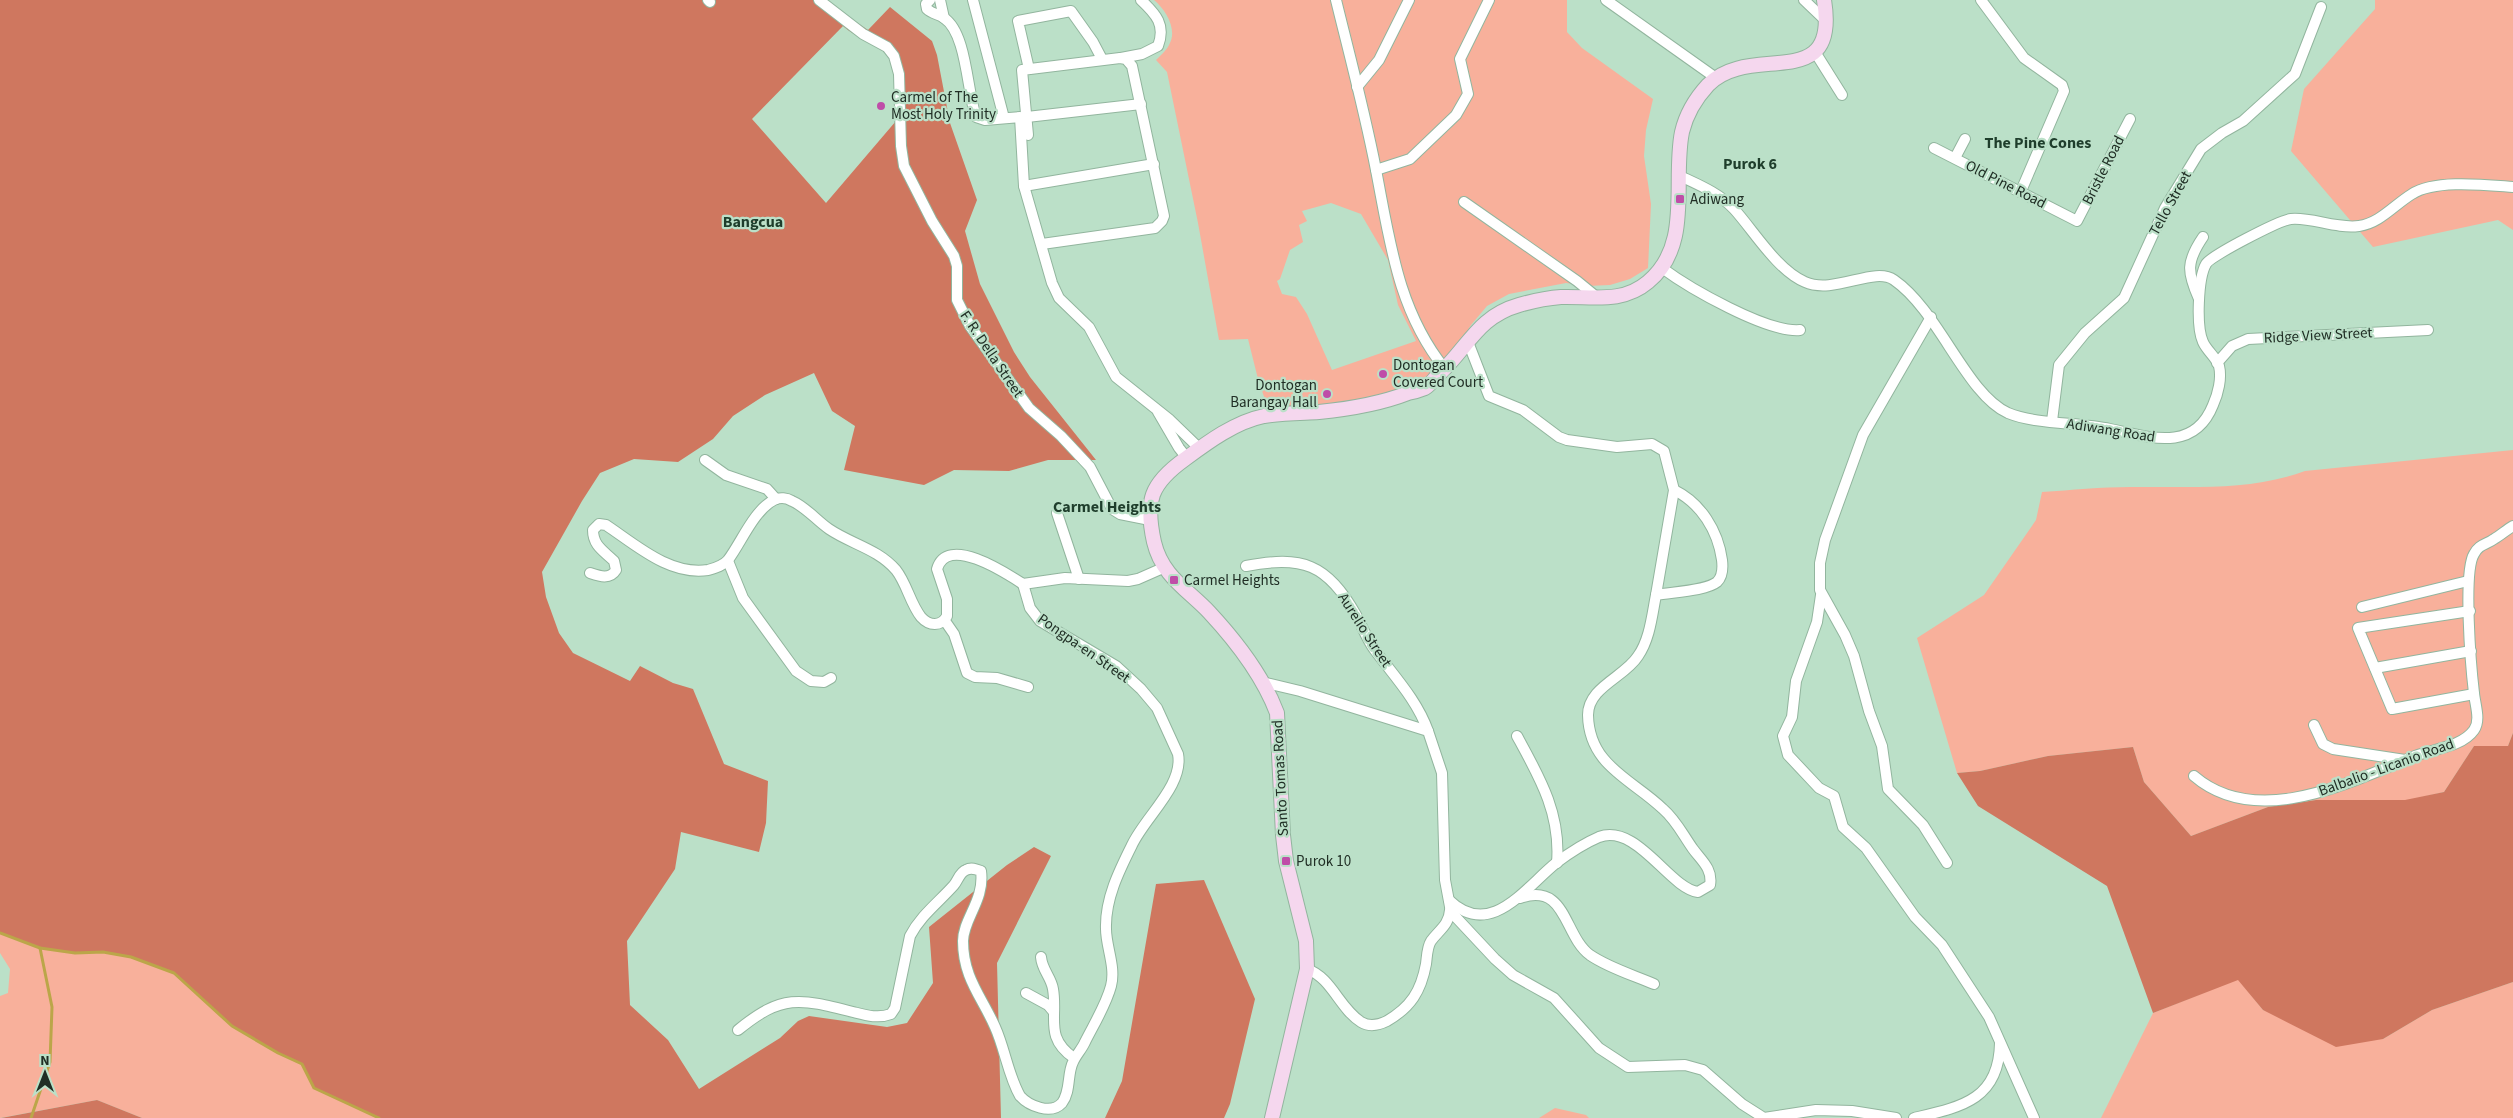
<svg xmlns="http://www.w3.org/2000/svg" width="2513" height="1118" viewBox="0 0 2513 1118" font-family="'Source Sans 3',sans-serif">
  <rect width="100%" height="100%" fill="#bbe0c8"/>
  <!-- green -->
  <g fill="#f8b09b" fill-rule="evenodd">
    <path d="M1154,0h413v32l15,16 71,51 -7,31 -2,26 7,48 -3,64 -18,11 -20,6 -23,1 -21,-3 -57,11 -22,12 -16,19 -17,27 -30,29 -18,8 -42,12 -95,9 -10,-27 -11,-44 -29,1 -21,-117 -31,-151 -11,-12c4,-4 10,-9 13,-15 9,-15 -3,-35 -15,-45zM1331,203l30,11 27,46 10,45 18,36 -84,29 -25,-56 -11,-17 -14,-3 -5,-13 3,-2 10,-29 13,-8 -4,-17 8,-4 -5,-10z"/>
    <polygon points="2375,0 2513,0 2513,230 2498,220 2373,247 2291,151 2304,89 2375,9"/>
    <path d="M2513,450v283l-5,13h-34l-30,46 -39,9 -89,-1 -48,7 -77,29 -47,-54 -11,-35 -85,9 -68,15 -23,2 -40,-135 67,-43 52,-75 6,-28c30,-2 59,-5 88,-5 59,-1 118,5 175,-16z"/>
    <polygon points="0,933 18,941 75,953 103,952 131,957 174,973 232,1026 278,1053 302,1064 314,1088 379,1118 142,1118 97,1100 0,1118 0,996 8,993 10,969 0,953"/>
    <polygon points="2238,979 2263,1010 2383,1039 2432,1010 2513,982 2513,1118 2101,1118 2153,1013"/>
    <polygon points="1555,1108 1586,1115 1589,1118 1539,1118"/>
  </g>
  <!-- forest -->
  <g fill="#cf775f" fill-rule="evenodd">
    <path d="M0,0h823l45,30 22,-23 42,34 5,14 13,68 27,77 -12,31 15,53 34,68 16,25 66,83h-48l-39,11 -55,-1 -30,15 -80,-15 11,-44 -23,-15 -18,-38 -49,22 -32,21 -20,23 -35,23 -44,-3 -34,14 -18,28 -40,71 4,25 13,36 14,20 57,28 10,-15 33,17 20,6 31,75 44,17 -2,42 -7,29 -78,-20 -6,37 -48,72 3,64 38,35 31,49 81,-51 18,-17 11,-5 78,11 20,-4 26,-40 -4,-56 78,-62 27,-18 17,9 -54,107 4,155h-622l-65,-30 -12,-24 -24,-11 -46,-27 -58,-53 -43,-16 -28,-5 -28,1 -35,-5 -40,-15zM843,26c12,11 24,13 37,22 22,15 15,50 16,73l-70,82 -74,-84z"/>
    <polygon points="2513,733 2513,982 2432,1010 2383,1039 2336,1047 2263,1010 2238,980 2153,1013 2107,886 1978,806 1957,773 1980,771 2048,756 2133,747 2144,782 2191,836 2268,807 2316,800 2405,800 2444,792 2474,746 2508,746"/>
    <polygon points="1204,880 1255,999 1230,1104 1224,1118 1105,1118 1122,1081 1156,884"/>
    <polygon points="97,1100 142,1118 0,1118 1,1118"/>
  </g>
  <g fill="none" stroke-linecap="round" stroke-linejoin="round">
    <!-- stream -->
    <g stroke="#bba649" stroke-width="3">
      <polyline points="0,933 40,948 75,953 103,952 131,957 174,973 232,1026 278,1053 302,1064 314,1088 379,1118"/>
      <polyline points="31,1118 50,1062 52,1007 40,948"/>
    </g>
    <defs>
      <g id="street">
        <polyline points="708,0 710,2"/>
        <polyline points="819,0 863,34 887,47 894,56 899,74 901,146 904,166 932,221 954,256 957,266 957,300 970,326 1029,408 1061,436 1090,467 1112,509 1120,514 1150,520"/>
        <path d="M930,0l-4,4 1,5c5,5 12,5 17,9 23,15 23,74 32,99l9,3 35,-3 4,69 28,97 7,15 30,29 27,50 54,43 29,28"/>
        <polyline points="940,0 944,18"/>
        <polyline points="973,0 1004,118"/>
        <path d="M1336,0c14,57 29,113 40,170 14,72 22,141 69,199"/>
        <polyline points="1606,0 1716,78"/>
        <polyline points="1804,0 1827,22"/>
        <polyline points="1981,0 2024,58 2062,85 2064,91 2021,191"/>
        <polyline points="1815,52 1842,95"/>
        <path d="M1121,58l21,-4 16,-8c8,-21 -2,-32 -17,-46"/>
        <polyline points="1029,69 1018,21 1071,11 1093,42 1102,59"/>
        <polyline points="1357,87 1379,60 1409,0"/>
        <polyline points="1027,117 1141,104"/>
        <polyline points="1028,135 1022,70 1120,58 1126,59 1132,66 1164,216 1162,221 1155,228 1042,244"/>
        <polyline points="1934,148 2077,221 2130,119"/>
        <polyline points="1955,158 1965,139"/>
        <polyline points="1376,170 1410,159 1456,115 1468,94 1460,59 1489,0"/>
        <path d="M1680,176c19,9 39,17 54,33 20,22 43,61 71,73 29,13 69,-16 89,-2 45,31 72,114 114,133 30,12 70,9 102,16 39,8 84,24 103,-24 5,-11 9,-27 6,-39 -3,-9 -12,-15 -16,-24 -7,-15 -5,-64 3,-78 4,-8 74,-44 85,-45 21,-2 44,10 68,7 21,-3 35,-21 53,-32 23,-15 74,-9 101,-7"/>
        <polyline points="1024,186 1154,164"/>
        <polyline points="1464,202 1577,281 1599,299"/>
        <path d="M1662,268c27,20 105,65 138,62"/>
        <path d="M2199,299c-12,-27 -13,-37 4,-62"/>
        <polyline points="1931,317 1863,435 1825,540 1820,563 1820,590 1845,635 1854,656 1869,711 1882,746 1888,789 1923,825 1947,863"/>
        <polyline points="1468,342 1489,396 1523,410 1559,437 1567,440 1617,447 1652,444 1664,451 1674,490 1656,595"/>
        <polyline points="2217,363 2232,346 2248,339 2428,330"/>
        <polyline points="1158,412 1179,448 1187,458"/>
        <polyline points="2052,421 2059,365 2085,333 2124,298 2165,208 2201,149 2222,133 2243,121 2295,74 2321,7"/>
        <polyline points="705,460 726,475 767,489 776,499"/>
        <polyline points="1057,513 1079,579"/>
        <polyline points="728,561 743,598 796,671 811,681 824,682 831,678"/>
        <path d="M1246,566c56,-11 82,-2 110,49 6,11 11,24 18,34 20,27 43,51 54,82"/>
        <path d="M590,573c9,3 20,7 26,-3l-2,-9c-10,-10 -21,-15 -21,-31l6,-6 7,1c30,20 64,51 102,45 7,-2 15,-4 20,-10 13,-17 26,-50 46,-60 6,-3 13,-2 18,1 14,6 24,19 37,28 22,15 49,20 67,41 11,14 14,33 25,47 8,9 20,10 26,-1v-17l-10,-30c10,-35 69,4 86,15l42,-6 63,3 10,-2 25,-11"/>
        <polyline points="1821,595 1817,622 1796,681 1792,717 1783,736 1788,755 1819,788 1834,796 1843,827 1866,848 1915,917 1942,945 1989,1017 2034,1118"/>
        <polyline points="2362,607 2468,581"/>
        <polyline points="2470,611 2358,628 2392,709 2474,694"/>
        <polyline points="945,621 954,634 967,673 975,677 997,678 1028,687"/>
        <polyline points="2375,668 2471,651"/>
        <polyline points="1262,682 1300,691 1428,731 1442,773 1445,880 1451,912 1495,959 1513,975 1554,998 1599,1048 1628,1067 1685,1065 1703,1070 1742,1104 1764,1118 1816,1110 1852,1111 1896,1118"/>
        <polyline points="2314,725 2323,744 2333,749 2405,760"/>
        <path d="M1517,736c23,42 44,78 40,127"/>
        <path d="M2194,776c63,54 156,6 221,-20 18,-7 47,-9 59,-26 7,-10 1,-25 0,-37 -3,-25 -11,-121 0,-139 5,-10 12,-9 20,-15 7,-4 12,-9 19,-13"/>
        <path d="M1520,898c47,-16 43,37 70,57 19,13 43,20 64,29"/>
        <path d="M1449,900c41,40 76,-12 107,-37 12,-9 29,-20 43,-26 38,-14 70,51 99,55l12,-7c3,-16 -9,-25 -17,-36 -10,-14 -17,-29 -30,-40 -31,-30 -74,-43 -75,-94 0,-28 37,-38 50,-59 12,-17 14,-41 18,-61 15,-3 50,-4 61,-13 6,-6 6,-14 5,-22 -4,-29 -21,-57 -48,-70"/>
        <path d="M1041,957c1,13 10,20 12,32 5,29 -9,48 21,69"/>
        <path d="M1307,969c25,9 32,39 54,53 8,5 18,3 26,-1 24,-14 34,-30 39,-57 1,-7 1,-17 5,-23 8,-11 18,-16 19,-31"/>
        <polyline points="1026,993 1048,1005 1053,1011"/>
        <path d="M738,1030c44,-36 61,-32 115,-18 12,3 25,7 38,2l4,-6 15,-72c11,-21 29,-34 44,-51 4,-5 6,-13 12,-15 5,-3 10,-1 15,1 4,29 -18,48 -18,70 0,37 19,56 32,86 10,22 13,48 25,69 9,10 31,19 42,7 9,-12 5,-29 11,-41 3,-7 9,-13 12,-20 9,-18 21,-37 26,-56 5,-19 -5,-39 -5,-57 -1,-30 13,-58 26,-84 13,-28 52,-60 46,-91l-21,-46 -16,-19 -25,-23 -76,-45 -10,-13 -7,-24"/>
        <path d="M1914,1118c47,-11 85,-18 86,-75"/>
      </g>
      <path id="secondary" d="M1272,1118l35,-149 -1,-28 -20,-80 -3,-26 -6,-122c-14,-37 -41,-72 -68,-101 -22,-23 -47,-36 -55,-70 -9,-41 -4,-58 31,-83 23,-17 50,-37 79,-43 18,-3 37,-3 55,-4 30,-3 61,-8 89,-19 5,-1 12,-3 17,-5 5,-3 9,-9 13,-13 30,-27 39,-58 81,-70 14,-4 28,-7 42,-8 31,-1 61,7 87,-15 45,-37 24,-101 34,-150 4,-17 14,-34 26,-47 42,-44 132,11 116,-85"/>
    </defs>
    <!-- street casing -->
    <use href="#street" stroke="#92b59e" stroke-width="12"/>
    <!-- secondary casing -->
    <use href="#secondary" stroke="#92b59e" stroke-width="16"/>
    <!-- street -->
    <use href="#street" stroke="#fff" stroke-width="10"/>
    <!-- secondary -->
    <use href="#secondary" stroke="#f5d7ee" stroke-width="14"/>
  </g>
  <!-- markers -->
  <g fill="#bf4da8" stroke="#bbe0c8" stroke-width="2">
    <circle cx="881" cy="106" r="5"/>
    <rect x="1675" y="194" width="10" height="10" rx="2.5"/>
    <circle cx="1383" cy="374" r="5"/>
    <circle cx="1327" cy="394" r="5"/>
    <rect x="1169" y="575" width="10" height="10" rx="2.5"/>
    <rect x="1281" y="856" width="10" height="10" rx="2.5"/>
  </g>
  <g text-anchor="middle" stroke-width="4.5" stroke-linejoin="round" paint-order="stroke">
    <!-- poi labels -->
    <g font-size="15" fill="#202e25" stroke="#bbe0c8" text-anchor="start">
      <text x="891" y="102">Carmel of The<tspan x="891" dy="17">Most Holy Trinity</tspan></text>
      <text x="1690" y="204">Adiwang</text>
      <text x="1393" y="370">Dontogan<tspan x="1393" dy="17">Covered Court</tspan></text>
      <text x="1317" y="390" text-anchor="end">Dontogan<tspan x="1317" dy="17">Barangay Hall</tspan></text>
      <text x="1184" y="585">Carmel Heights</text>
      <text x="1296" y="866">Purok 10</text>
    </g>
    <!-- street labels -->
    <g font-size="15" fill="#202e25" stroke="#bbe0c8">
      <text transform="translate(2103 170) rotate(-63)" y="5">Bristle Road</text>
      <text transform="translate(2006 184) rotate(27)" y="5">Old Pine Road</text>
      <text transform="translate(2170 203) rotate(-61)" y="5">Tello Street</text>
      <text transform="translate(2318 335) rotate(-3)" y="5">Ridge View Street</text>
      <text transform="translate(992 354) rotate(56)" y="5">F. R. Della Street</text>
      <text transform="translate(2111 430) rotate(9)" y="5">Adiwang Road</text>
      <text transform="translate(1365 630) rotate(57)" y="5">Aurelio Street</text>
      <text transform="translate(1084 648) rotate(35)" y="5">Pongpa-en Street</text>
      <text transform="translate(2386 767) rotate(-20)" y="5">Balbalio - Licanio Road</text>
      <text transform="translate(1280 778) rotate(-93)" y="5">Santo Tomas Road</text>
    </g>
    <!-- neighbourhood labels -->
    <g font-size="16" font-weight="bold" fill="#1f3e2c" stroke="#bbe0c8">
      <text x="2038" y="148">The Pine Cones</text>
      <text x="1750" y="169">Purok 6</text>
      <text x="753" y="227">Bangcua</text>
      <text x="1107" y="512">Carmel Heights</text>
    </g>
  </g>
  <!-- north arrow -->
  <g transform="translate(45 1073)" stroke="#bbe0c8" stroke-width="4" paint-order="stroke">
  <path d="M0-4L9 19L0 12L-9 19Z" fill="#202e25"/>
  <text y="-8" font-size="14" font-weight="bold" text-anchor="middle" fill="#202e25">N</text>
  </g>
</svg>
